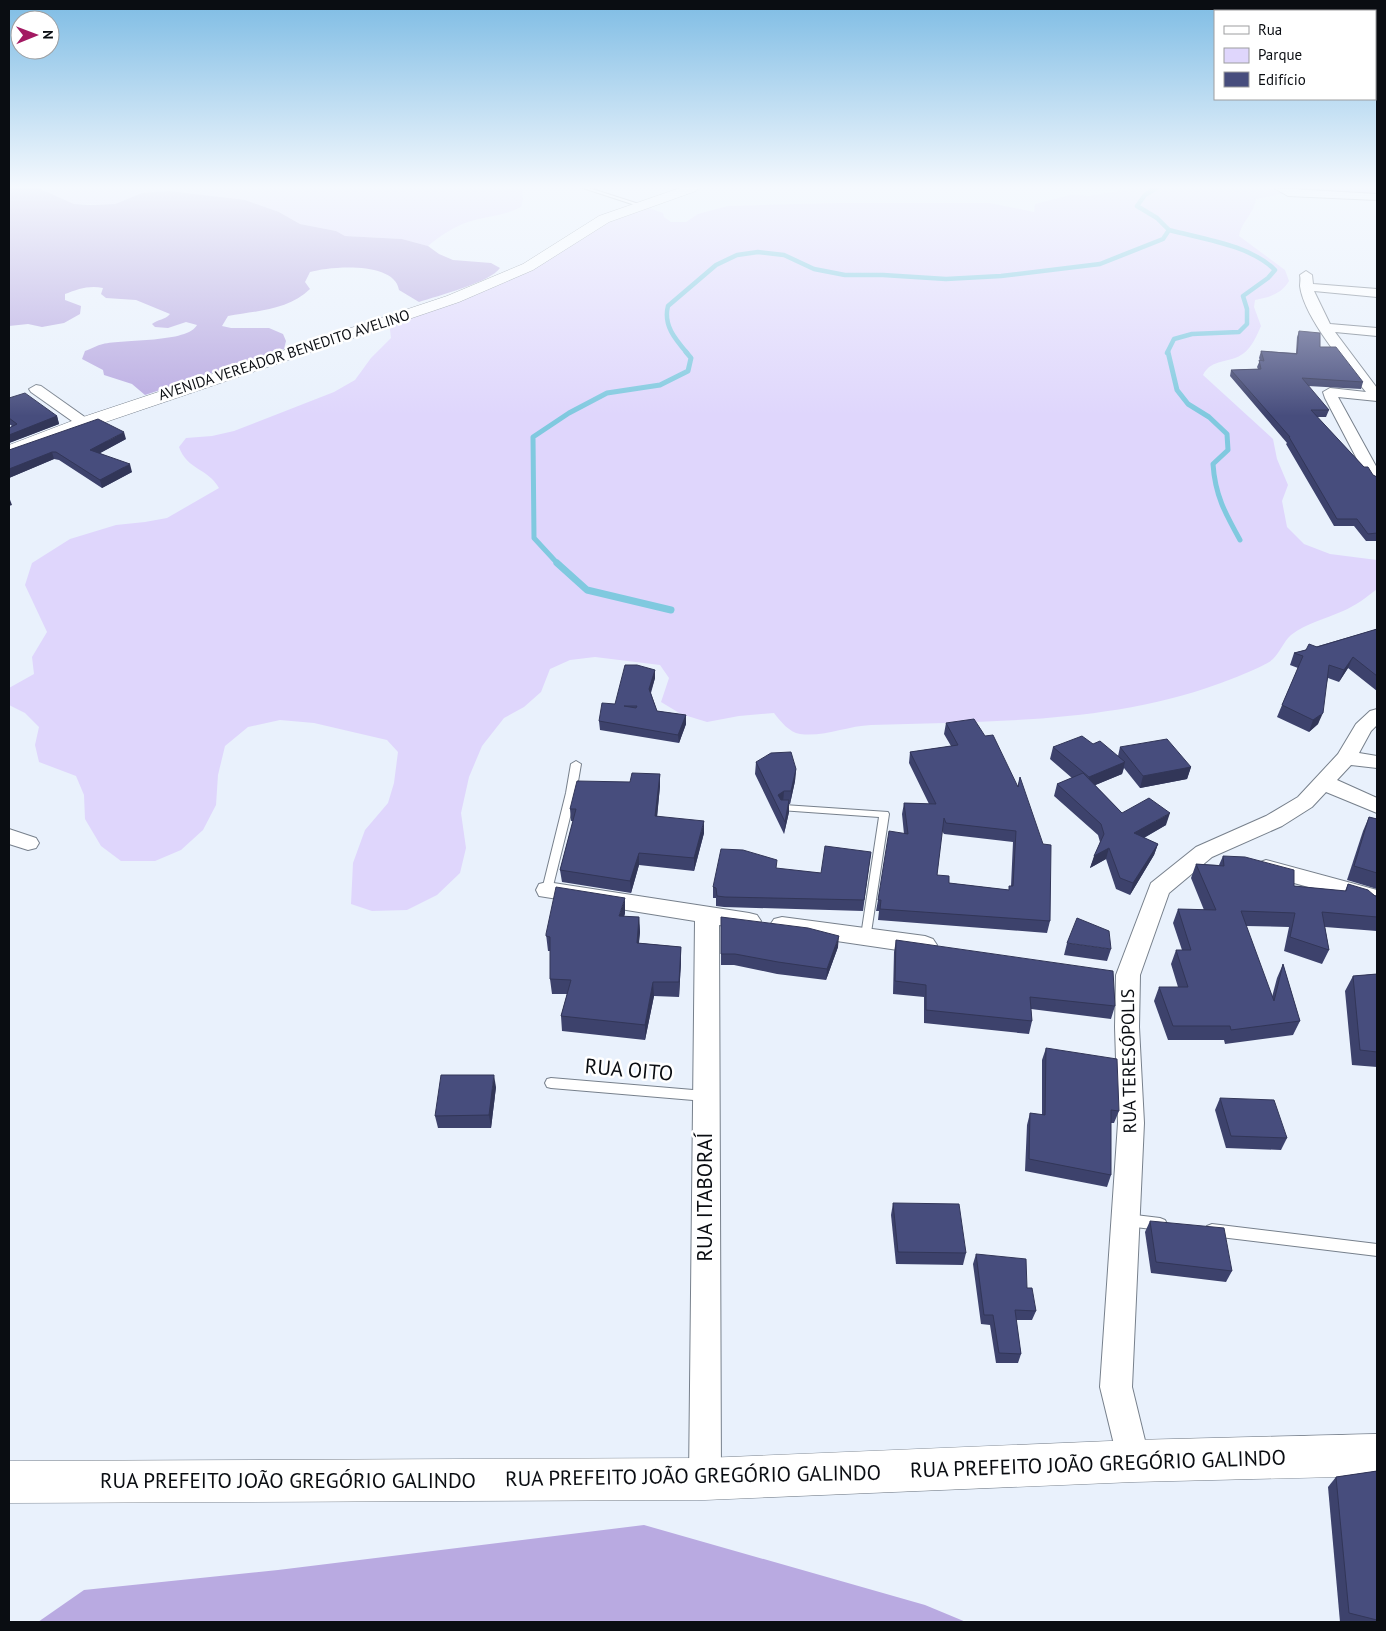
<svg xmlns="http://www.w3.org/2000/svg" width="1386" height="1631" viewBox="0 0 1386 1631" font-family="'PT Sans',sans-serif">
  <rect width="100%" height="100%" fill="#e9f1fc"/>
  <!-- green -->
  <g fill="#dfd6fc">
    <path d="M38,188h487l-3,2 1,9 -2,8c-17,9 -35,9 -53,15 -15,5 -28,14 -40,24l-26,-7 -57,-3 -9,-5 -36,-7 -21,-12 -138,-19 -26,11h-41z"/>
    <path d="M1136,188l241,1v8l-89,-4 -32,6c-2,15 -15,23 -17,37l46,34 4,11c-8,13 -19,16 -34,19l-1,7 7,19c-4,9 -9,21 -17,27 -14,11 -33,5 -41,22l70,64 4,20 11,26 -6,16 5,26 17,17 26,10 47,6v29c-10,8 -22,17 -34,22 -18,8 -36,12 -52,24 -7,6 -11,17 -18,24 -7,7 -44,21 -55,25 -110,40 -231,37 -347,41 -24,1 -46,12 -71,9 -11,-2 -19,-12 -26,-21l-35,3 -32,6 -26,-8 -20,-12 8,-24 -9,-13 -65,-8 -25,3 -20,9 -9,23 -17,15 -20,11 -22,28 -13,31 -8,36 5,35 -6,25 -23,22 -30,15 -35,1 -21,-7 2,-41 12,-33 23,-27 6,-20 4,-31 -11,-12 -73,-17 -34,-3 -32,7 -23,19 -7,29 -2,30 -13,25 -22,20 -26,11h-34l-20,-15 -16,-27 -1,-24 -8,-19 -37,-14 -4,-17 4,-18 -14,-14 -16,-8v-17l25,-14 -2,-17 15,-25 -22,-47 7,-22 38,-24 46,-14 29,-3 22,-4 52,-30c-11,-20 -32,-18 -40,-41l7,-9 26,-2 22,-5 100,-39 21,-12 16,-22 20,-20 -2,-18 64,-21 187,-94 23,8 1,4 7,5h15l12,-8 30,-8 110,-3h152l44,9 1,-8 35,-9 19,1z"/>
  </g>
  <!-- forest -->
  <g fill="#b9aae1">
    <path d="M9,188h29l36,16 16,1 25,-1 27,-11 27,-2 76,9 34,12 21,12 36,7 9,5 57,3 26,7 11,8 14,6 38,3 9,5c-9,14 -63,28 -81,34l-20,-12c-4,-29 -69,-24 -89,-18l-5,10 5,7c-21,21 -54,22 -82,27l-6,10 9,2h38l14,6 3,7 -2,8 -139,46 -13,-11 -28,-9 -1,-5 -21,-11 3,-8c6,-2 12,-6 18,-7 20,-5 85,-1 94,-19l-11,-3 -18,6 -13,-1 -3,-3c6,-5 13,-4 18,-10l-34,-14 -30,-2 -5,-4 2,-6c-14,-3 -25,1 -38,6v6l16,6 -1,8 -16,9 -22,4 -14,-3 -19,2z"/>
    <polygon points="644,1525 925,1605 966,1622 38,1622 84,1590 278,1570"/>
  </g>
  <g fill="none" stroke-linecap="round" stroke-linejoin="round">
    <!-- stream-far2 -->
    <g stroke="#80c9df" stroke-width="4.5">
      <path d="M687,353c-12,-14 -24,-28 -19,-47l48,-41 21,-10 21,-3 26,3 30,14 31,6h38l63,4 55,-3 99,-12 63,-25 6,-9 -12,-12 -20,-12 8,-11 11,-7"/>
      <path d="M1167,353l7,-14 18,-5 47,-2 8,-8v-15l-4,-13 25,-18 7,-8c-25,-25 -72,-31 -106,-40"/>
    </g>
    <!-- stream-far1 -->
    <g stroke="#80c9df" stroke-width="5">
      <path d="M1168,352l9,38 11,14 21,13 18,17 1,16 -15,14c2,31 12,49 27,76"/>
      <polyline points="558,564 534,538 533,437 569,413 607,393 660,385 688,371 691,358 686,352"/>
    </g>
    <!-- stream -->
    <polyline stroke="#80c9df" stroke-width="7" points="557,563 587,590 671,610"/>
    <defs>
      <g id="lane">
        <polygon points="583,188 589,188 642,205 638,206"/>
        <polygon points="576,761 581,764 576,793 552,890 551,893 543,893 542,890 566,793 571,764"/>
        <polygon points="784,805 888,812 889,814 870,939 862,939 861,936 879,817 780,810 779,808"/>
        <polygon points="551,1078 705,1091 709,1092 711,1096 709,1100 705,1101 551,1088 547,1087 545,1083 547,1079"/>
        <polygon points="1127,1214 1160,1218 1165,1220 1167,1224 1165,1228 1160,1230 1127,1226 1122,1224 1120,1220 1122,1216"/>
        <polygon points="1212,1224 1377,1244 1377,1256 1212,1236 1207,1234 1205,1230 1207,1226"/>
      </g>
      <g id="street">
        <polygon points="1274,188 1377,194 1377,200 1288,196"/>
        <path d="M1306,271l6,4 1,9 64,5v8l-63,-6 16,33 47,4v8l-42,-4 42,56v13l-39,-4 39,71v15l-5,-2 -14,-20 -33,-63 -2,-6 7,-4 36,4c-20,-26 -62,-74 -66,-106 0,-3 1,-7 0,-11z"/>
        <polygon points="36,385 41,386 89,420 91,423 89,426 79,426 31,392 29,389"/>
        <polygon points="1377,709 1377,725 1371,731 1359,753 1377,756 1377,768 1351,765 1337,780 1377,798 1377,813 1326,792 1312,807 1282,826 1212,857 1169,893 1140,975 1139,1027 1144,1123 1132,1387 1150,1461 1146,1473 1134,1477 1122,1473 1118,1461 1100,1387 1118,1123 1115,1027 1116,975 1151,883 1196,847 1266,816 1298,797 1338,754 1356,724 1370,711"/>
        <polygon points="9,829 36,838 39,843 36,848 28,850 9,844"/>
        <polygon points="1266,860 1377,890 1377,910 1369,908 1362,902 1258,873 1255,868 1258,863"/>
        <polygon points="547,882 749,913 757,915 761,921 757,927 749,929 719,925 721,1479 717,1491 705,1495 693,1491 689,1479 695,921 539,896 536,890 539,884"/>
        <polygon points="782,917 925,936 933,939 937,945 933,951 925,954 782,933 774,931 770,925 774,919"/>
      </g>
      <g id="secondary">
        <polygon points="680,188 698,188 696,191 609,222 533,270 459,302 91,427 9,457 9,445 77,419 447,296 523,264 599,216"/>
        <polygon points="1377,1434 1377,1476 1134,1482 705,1500 9,1503 9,1461 705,1458 1134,1440"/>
      </g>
    </defs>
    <!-- lane casing -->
    <use href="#lane" stroke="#77808c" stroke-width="2"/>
    <!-- street casing -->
    <use href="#street" stroke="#77808c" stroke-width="2"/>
    <!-- secondary casing -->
    <use href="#secondary" stroke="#77808c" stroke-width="1"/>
    <!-- lane -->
    <use href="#lane" fill="#fff" fill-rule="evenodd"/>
    <!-- street -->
    <use href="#street" fill="#fff" fill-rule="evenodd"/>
    <!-- secondary -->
    <use href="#secondary" fill="#fff" fill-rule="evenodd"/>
  </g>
  <!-- wall -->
  <g fill="#3d426c" fill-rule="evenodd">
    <polygon points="1299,331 1363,382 1361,389 1308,386 1329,410 1326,417 1317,417 1364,467 1373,475 1377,477 1377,541 1366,541 1354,526 1334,526 1286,444 1287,443 1230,376 1231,370 1258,369 1257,367 1260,360 1259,358 1261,351 1296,353 1297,337"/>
    <polygon points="9,398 57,416 59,424 9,443 9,428 12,426 9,424"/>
    <polygon points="126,439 100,453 132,472 102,488 59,460 54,459 9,478 9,450"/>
    <polygon points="1377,629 1377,691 1348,668 1339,682 1328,678 1318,724 1309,732 1277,717 1282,705 1298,668 1290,665 1294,653"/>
    <polygon points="655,670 655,678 651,693 657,711 686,715 686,724 679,743 600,730 599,721 615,704"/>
    <path d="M946,723l72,63 2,-9 30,144 -3,12 -169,-13 1,-9h-3l2,-11 26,-66 -2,-20 2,-11 25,1 -20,-41 1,-11 41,-6 -7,-12zM942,831l2,3 69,8 -2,44 -2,4 -60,-7 -12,-8z"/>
    <polygon points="1093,744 1118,756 1120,747 1191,767 1187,779 1140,788 1124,768 1122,774 1095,785 1122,813 1166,825 1144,838 1158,844 1154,855 1130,895 1116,889 1106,859 1090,868 1100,842 1098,835 1054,796 1057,784 1072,778 1050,759 1053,747"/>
    <polygon points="756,762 796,769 795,781 790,804 789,804 789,812 784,834 755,774"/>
    <polygon points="660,774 660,786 657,816 704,833 694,871 639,865 631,893 562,882 560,870 573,821 571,821 570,809 630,782"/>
    <polygon points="1369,817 1377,819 1377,889 1347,880 1363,831"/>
    <polygon points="871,852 863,911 724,907 716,906 716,898 713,898 713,887 777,869 821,873"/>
    <polygon points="1223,856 1294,886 1345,891 1348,884 1377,896 1377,931 1325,927 1329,950 1322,964 1284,951 1289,927 1246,926 1272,997 1277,978 1283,964 1300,1021 1293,1035 1225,1044 1224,1040 1168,1040 1154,1001 1159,987 1178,987 1171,964 1176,950 1182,950 1173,923 1178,909 1204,910 1191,878 1196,864 1219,865"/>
    <polygon points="625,913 624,917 639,917 640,932 639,943 681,947 681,961 679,997 654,996 645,1040 562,1031 561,1016 567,994 552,994 550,979 550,951 548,951 546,934"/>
    <polygon points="721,917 838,947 826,980 777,974 734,965 721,965"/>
    <polygon points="896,940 1115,1006 1111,1019 1031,1009 1032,1021 1029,1034 924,1023 924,997 893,994 894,952"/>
    <polygon points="1067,943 1111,949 1107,961 1064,955"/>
    <polygon points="1377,974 1377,1067 1352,1065 1345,991 1353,976"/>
    <polygon points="1046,1048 1119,1111 1114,1123 1111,1123 1111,1175 1107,1187 1025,1171 1027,1125 1030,1113 1042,1115 1042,1060"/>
    <polygon points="496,1087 491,1128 438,1128 435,1116"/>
    <polygon points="1220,1098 1287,1138 1281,1150 1226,1148 1215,1110"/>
    <polygon points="893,1203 966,1253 963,1265 896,1264 891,1215"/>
    <polygon points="1150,1221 1232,1271 1226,1282 1151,1273 1145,1232"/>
    <polygon points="976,1254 1027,1288 1036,1311 1032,1320 1016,1320 1021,1354 1018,1363 996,1363 990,1325 981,1324 973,1264"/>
    <polygon points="1377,1471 1377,1622 1340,1622 1328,1487 1336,1477"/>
  </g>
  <!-- shaded-wall -->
  <g fill="#323658">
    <polygon points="57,416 59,424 9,443 9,435"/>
    <polygon points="124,432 126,439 93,457 90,450"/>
    <polygon points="52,452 54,459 9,478 9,469"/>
    <polygon points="130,464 132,472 102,488 100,480"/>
    <polygon points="9,497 12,505 9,506"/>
    <polygon points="1353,657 1348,668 1339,682 1344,670"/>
    <polygon points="655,670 655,678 649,697 649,689"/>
    <polygon points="1323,713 1318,724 1309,732 1313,720"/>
    <polygon points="686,715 686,724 679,743 678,735"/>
    <polygon points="1125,762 1122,774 1086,789 1089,777"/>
    <polygon points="1191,767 1187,779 1140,788 1143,776"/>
    <polygon points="796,769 795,781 790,804 791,791"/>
    <polygon points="660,774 660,786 656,828 655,816"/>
    <polygon points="784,791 783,803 777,807 778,795"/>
    <polygon points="789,800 789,812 784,834 785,822"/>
    <polygon points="1170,813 1166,825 1131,845 1134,833"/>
    <polygon points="704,821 704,833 694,871 694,858"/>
    <polygon points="1158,844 1154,855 1130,895 1133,883"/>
    <polygon points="1109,848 1106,859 1090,868 1094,856"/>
    <polygon points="639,853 639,865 631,893 630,881"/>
    <polygon points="625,898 625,913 620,931 619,916"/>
    <polygon points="639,917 640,932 637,957 637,943"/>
    <polygon points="839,936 838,947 826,980 827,969"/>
    <polygon points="681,947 681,961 679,997 679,982"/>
    <polygon points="653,982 654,996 645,1040 645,1025"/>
    <polygon points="494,1075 496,1087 491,1128 489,1115"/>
  </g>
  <!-- building -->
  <g fill="#474d7d" stroke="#323658" fill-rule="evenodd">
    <polygon points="1299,331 1320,333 1320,347 1336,347 1363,382 1302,378 1329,410 1311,410 1364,467 1368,467 1373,475 1377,477 1377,533 1368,534 1357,519 1337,519 1289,437 1290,437 1231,370 1261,369 1259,360 1264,361 1261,351 1297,354"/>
    <polygon points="25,393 57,416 9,435 9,428 17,424 9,418 9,398"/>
    <polygon points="98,419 124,432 90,450 130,464 100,480 56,452 52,452 9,469 9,450"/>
    <polygon points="1377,629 1377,676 1353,657 1344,670 1329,665 1323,713 1313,720 1282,705 1303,656 1294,653 1306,650 1309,644 1317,647"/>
    <path d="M625,665h12l18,5 -6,19 8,22 29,4 -8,20 -79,-14 3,-18 13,1zM624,706h13l-1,2z"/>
    <path d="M974,719l11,17 8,-1 25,52 2,-10 23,67 8,1 -1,76 -170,-12 1,-9h-3l11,-69 19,3 -4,-31 32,1 -26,-52 48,-7 -12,-22zM944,818l2,5 70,8 -3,55h-4v4l-60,-7v-7l-12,-1z"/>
    <polygon points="1082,736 1093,744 1100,741 1125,762 1089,777 1053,747"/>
    <polygon points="1167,739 1191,767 1143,776 1120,747"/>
    <polygon points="791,752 796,769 791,791 784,791 778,795 781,800 789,800 785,822 756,762 771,753"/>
    <polygon points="632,773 660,774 655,816 704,821 694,858 639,853 630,881 560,870 576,809 570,809 577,781 630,782"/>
    <polygon points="1083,773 1122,813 1149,798 1170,813 1134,833 1158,844 1133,883 1120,878 1109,848 1094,856 1104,834 1101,824 1057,784"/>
    <polygon points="1369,817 1377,819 1377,873 1354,866"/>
    <polygon points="825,846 871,852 864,900 725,897 717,896 716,888 713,887 721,849 743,850 777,860 776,868 821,873"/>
    <polygon points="1223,856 1245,857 1294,870 1294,886 1346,891 1348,884 1368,890 1375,896 1377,896 1377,917 1322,912 1329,950 1290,937 1295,913 1241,911 1274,1001 1283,964 1300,1021 1231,1030 1230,1026 1173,1026 1159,987 1188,987 1176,950 1191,950 1178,909 1216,910 1196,864 1224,866"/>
    <polygon points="556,887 625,898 619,916 639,917 637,943 681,947 679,982 653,982 645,1025 561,1016 571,980 550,979 550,937 546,936 546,934"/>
    <polygon points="721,917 808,928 839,936 827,969 778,962 735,954 721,954"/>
    <polygon points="1077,918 1109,931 1111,949 1067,943"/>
    <polygon points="896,940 1113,971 1115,1006 1030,997 1032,1021 926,1010 926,985 895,981"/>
    <polygon points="1377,974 1377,1052 1360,1050 1353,976"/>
    <polygon points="1046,1048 1117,1059 1119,1111 1111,1110 1111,1175 1029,1159 1030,1113 1045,1115"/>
    <polygon points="441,1075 494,1075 489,1115 435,1116"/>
    <polygon points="1220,1098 1274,1100 1287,1138 1231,1136"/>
    <polygon points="893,1203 959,1204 966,1253 898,1252"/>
    <polygon points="1150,1221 1224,1228 1232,1271 1156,1262"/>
    <polygon points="976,1254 1026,1259 1027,1288 1032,1288 1036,1311 1015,1310 1021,1354 999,1353 993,1315 984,1315"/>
    <polygon points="1377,1471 1377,1620 1349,1613 1336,1477"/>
  </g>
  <!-- sky -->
  <linearGradient id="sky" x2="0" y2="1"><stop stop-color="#7ebce4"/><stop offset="0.45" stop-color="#f5f9fe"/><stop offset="1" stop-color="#f5f9fe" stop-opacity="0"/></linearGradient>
  <rect width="1386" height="416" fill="url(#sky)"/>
  <g text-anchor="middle" stroke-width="5" stroke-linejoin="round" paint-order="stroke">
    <!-- far-street labels -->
    <g font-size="15" fill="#0a0d12" stroke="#fff">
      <text transform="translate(284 355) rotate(-18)" y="5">AVENIDA VEREADOR BENEDITO AVELINO</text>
    </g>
    <!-- street labels -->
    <g font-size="18" fill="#0a0d12" stroke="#fff">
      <text transform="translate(1129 1061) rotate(-91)" y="6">RUA TERESÓPOLIS</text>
    </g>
    <!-- near-street labels -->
    <g font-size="21" fill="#0a0d12" stroke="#fff">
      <text transform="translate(629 1070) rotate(5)" y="7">RUA OITO</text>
      <text transform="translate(705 1197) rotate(-90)" y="7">RUA ITABORAÍ</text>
      <text transform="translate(1098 1464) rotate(-2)" y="7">RUA PREFEITO JOÃO GREGÓRIO GALINDO</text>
      <text transform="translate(693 1476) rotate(-1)" y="7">RUA PREFEITO JOÃO GREGÓRIO GALINDO</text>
      <text x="288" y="1488">RUA PREFEITO JOÃO GREGÓRIO GALINDO</text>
    </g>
  </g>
  <!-- border -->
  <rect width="1386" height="1631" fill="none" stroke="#0a0d12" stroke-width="20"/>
  <!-- legend -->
  <rect x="1214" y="10" width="162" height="90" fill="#ffffff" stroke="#9d9ea0"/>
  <rect x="1224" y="26" width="25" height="8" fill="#ffffff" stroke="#9d9ea0"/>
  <text x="1258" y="35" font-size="15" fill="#0a0d12">Rua</text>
  <rect x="1224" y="48" width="25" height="15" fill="#dfd6fc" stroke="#9d9ea0"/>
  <text x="1258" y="60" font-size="15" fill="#0a0d12">Parque</text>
  <rect x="1224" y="72" width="25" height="15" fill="#474d7d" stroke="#9d9ea0"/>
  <text x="1258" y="85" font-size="15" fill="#0a0d12">Edifício</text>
  <!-- north arrow -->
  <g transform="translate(35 35) rotate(89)"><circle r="24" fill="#ffffff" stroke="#9d9ea0"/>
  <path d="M0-4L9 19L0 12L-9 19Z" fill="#a31962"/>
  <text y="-8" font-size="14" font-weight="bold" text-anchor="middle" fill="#0a0d12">N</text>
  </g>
</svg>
